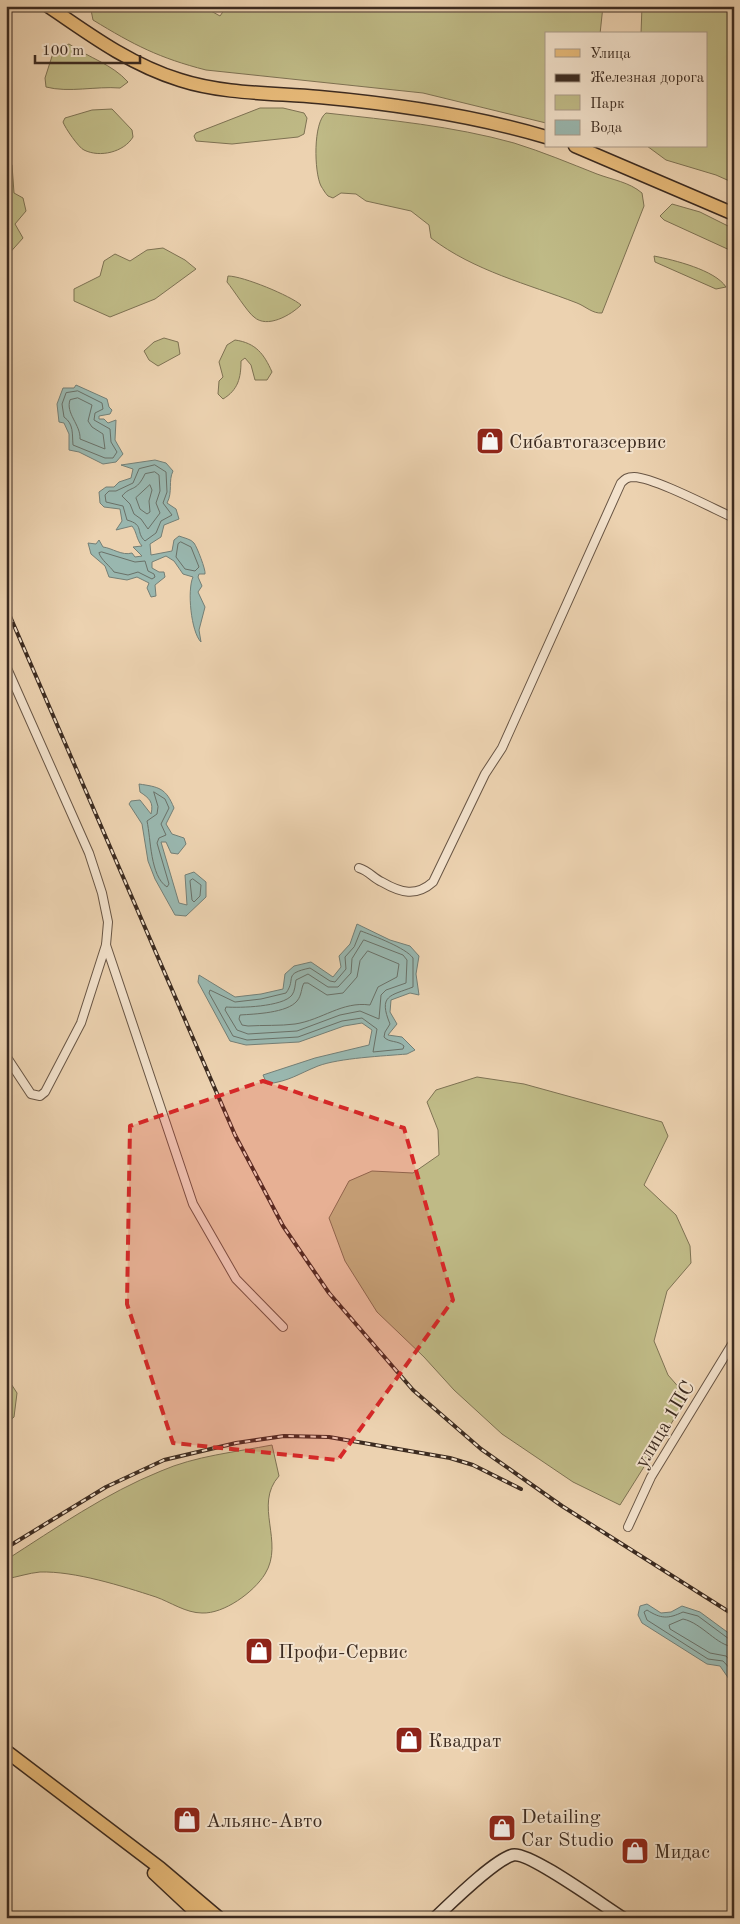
<svg xmlns="http://www.w3.org/2000/svg" width="740" height="1924" viewBox="0 0 740 1924" font-family="'Old Standard TT',serif">
  <rect width="100%" height="100%" fill="#ecd2b0"/>
  <filter id="stains"><feTurbulence type="fractalNoise" baseFrequency=".004" numOctaves="4"/><feColorMatrix values="0 0 0 0 .2 0 0 0 0 .09 0 0 0 0 .02 0 0 0 .5 -.17"/></filter>
  <radialGradient id="worn" r=".72"><stop offset=".6" stop-color="#630" stop-opacity="0"/><stop offset="1" stop-color="#630" stop-opacity=".3"/></radialGradient>
  <!-- green -->
  <g fill="#bfba86" stroke="#7e7253">
    <path d="M93,6h109l18,10 7,-10h376l-3,28h-54v89l-123,-30 -217,-23c-47,-12 -72,-25 -113,-50l-2,-10z"/>
    <polygon points="642,6 734,6 734,183 716,175 666,160 647,146 706,146 706,34 641,34"/>
    <path d="M69,44c20,14 43,20 59,38l-8,6c-24,-2 -51,5 -74,-1l-1,-9 9,-28z"/>
    <polygon points="260,108 283,108 304,113 307,118 304,134 298,137 232,144 196,141 194,136 196,133"/>
    <path d="M112,109l20,21 1,7c-9,15 -33,21 -49,13 -5,-2 -19,-22 -21,-28l2,-4 27,-8z"/>
    <path d="M326,113c63,7 127,13 188,30 29,9 55,20 83,31 16,6 32,8 45,19l2,13 -42,107c-9,1 -17,-7 -25,-10 -49,-19 -103,-32 -146,-65l-2,-13 -18,-14 -45,-10 -10,-7 -15,-1 -8,5 -5,-2c-3,-3 -5,-7 -7,-10 -7,-14 -8,-64 5,-73z"/>
    <polygon points="6,158 12,165 14,193 23,198 26,211 15,224 23,238 6,257"/>
    <polygon points="672,204 700,212 734,229 734,252 664,220 660,216"/>
    <polygon points="163,248 185,260 196,269 155,299 110,317 74,301 74,289 100,276 104,261 115,254 130,261 147,250"/>
    <path d="M654,256c20,4 61,14 72,31l-10,2 -61,-27z"/>
    <path d="M228,276c15,0 63,20 73,29 -10,10 -34,24 -47,12 -6,-4 -21,-28 -27,-35z"/>
    <polygon points="164,338 178,342 180,354 158,366 149,360 144,351 154,342"/>
    <path d="M235,340c21,3 29,14 37,32l-5,8h-12l-4,-15 -6,-7 -4,3c0,17 -3,29 -18,38l-5,-5 1,-13 4,-4 -4,-15 8,-17z"/>
    <polygon points="477,1077 524,1084 662,1122 668,1136 644,1185 676,1215 690,1246 691,1263 667,1291 654,1341 668,1375 682,1391 686,1400 620,1505 573,1482 502,1434 454,1390 424,1357 377,1312 345,1261 329,1218 349,1181 372,1171 413,1173 439,1155 438,1130 427,1102 436,1090"/>
    <polygon points="6,1376 17,1393 14,1417 6,1424"/>
    <path d="M272,1445l7,31c-26,29 6,66 -14,98 -11,18 -41,40 -63,39 -16,0 -32,-11 -46,-16 -34,-11 -81,-26 -116,-25 -11,1 -23,5 -34,7v-19c50,-32 100,-67 155,-89 34,-15 75,-19 111,-26z"/>
  </g>
  <!-- water -->
  <g fill="#99b7af" stroke="#747f76">
    <polygon points="76,385 107,399 109,407 112,410 110,414 99,416 99,419 104,419 108,423 116,420 115,440 123,454 116,462 103,464 79,452 69,450 69,434 64,423 59,422 57,404 63,388 74,388"/>
    <path d="M155,460l11,3 7,8c-5,10 0,21 -6,32l9,6 3,10 -15,6 -3,12 -11,7 1,11 21,-4 2,-11 5,-4c5,2 12,3 15,7 3,4 12,27 11,31h-6l-1,3 4,9 -4,6 7,15 -6,23 2,12c-10,-10 -14,-52 -8,-65l-10,-3 -9,-13 -8,-5 -14,6v6l7,4h5l1,5 -10,8 1,11 -5,1 -4,-9 2,-5 -12,-6 -10,3 -18,-3 -4,-11 -14,-12 -3,-11 8,1 3,-4 4,7c9,1 19,9 29,6l3,4 7,-1 -9,-9 9,-1c-6,-7 -5,-14 -10,-20l-16,4 6,-9 -2,-12 -16,-2 -4,-4 -1,-11 7,-5h8l5,-5 12,-4 2,-9 -12,-4z"/>
    <path d="M139,784c20,3 27,4 35,24l-8,16 6,10 12,4 2,6 -8,10 -7,-1 -5,-11h-5l18,61 8,2 -2,-30 9,-3 12,10v15l-20,19 -11,-1 -20,-36 -7,-18 -6,-37 -13,-20 2,-3 9,-1 11,14c3,-12 -2,-16 -11,-22z"/>
    <path d="M357,924l33,16 20,6 9,10 -3,18 3,21 -9,-2 -19,7 -1,12 7,12 -9,11 14,2 13,13 -8,4c-23,2 -68,4 -89,12 -20,8 -28,15 -51,18l-4,-9 52,-17 54,-13 3,-15 -10,-7 -18,3 -45,16 -53,3 -16,-4 -32,-59 1,-7 36,22 26,-3 22,-5 2,-15 9,-8 17,-4 22,15 8,-10 -2,-11 11,-12z"/>
    <polygon points="647,1604 661,1613 671,1612 682,1606 700,1612 734,1637 734,1678 729,1679 720,1666 707,1664 642,1623 638,1615 640,1606"/>
  </g>
  <g fill="none" stroke-linecap="round" stroke-linejoin="round">
    <!-- shore -->
    <g stroke="#6a7168" stroke-width="1">
      <path d="M78,391l24,12 1,6 -8,4 -1,7 16,9 1,13 6,10 -4,6h-8l-32,-13c-1,-11 1,-21 -9,-28l-2,-13 4,-11z"/>
      <path d="M78,398l14,7 -4,16 4,6 11,7 2,15 -25,-10c1,-14 -15,-26 -10,-39z"/>
      <path d="M155,465l11,7 1,20 -4,11 9,12 -11,6 -5,12 -11,8c-10,-9 0,-16 -18,-21l-4,-14 -17,-4 -1,-7 4,-4h7l17,-8 6,-14z"/>
      <path d="M155,472l4,3 1,16 -4,12 4,10 -12,16 -7,-10 -7,-5 -4,-10 -8,-8c9,-11 14,-3 23,-22z"/>
      <polygon points="150,485 152,490 149,501 150,512 147,514 140,509 136,498"/>
      <polygon points="181,542 191,547 199,567 195,571 185,569 176,557 178,544"/>
      <path d="M102,552l33,10 10,-1 3,10 6,3 1,3 -3,2 -14,-7 -10,3 -14,-3c-4,-6 -13,-12 -15,-19z"/>
      <path d="M154,792l11,7 4,9 -8,16 5,11 -7,3 -2,5 12,41 -2,3c-17,-11 -16,-48 -20,-66l10,-7 1,-7z"/>
      <polygon points="193,879 201,885 200,896 194,902 192,900 190,881"/>
      <path d="M361,931c13,5 45,17 52,27v29c-23,9 -35,8 -23,37l-5,8 -1,5c5,6 14,3 20,9l-1,3 -30,3 4,-23 -15,-11 -20,3 -44,16 -51,3 -14,-4 -24,-43 1,-3 25,12 26,-3 25,-6c11,-15 -4,-19 24,-25l20,13 5,1 11,-13 -1,-12 9,-10z"/>
      <path d="M364,940l39,15 4,5 -1,23 -20,7 -5,5 -2,24 -19,-8 -20,4 -43,16 -49,3 -11,-4 -12,-20 1,-3c13,1 57,0 66,-12 3,-4 3,-10 4,-15l12,-6 20,13h10l13,-14 1,-14z"/>
      <path d="M368,951l31,13 -2,13 -19,10 -8,18c-28,-4 -48,15 -75,19 -15,2 -32,1 -47,2l-6,-1 -3,-6 1,-4c15,-1 47,-2 57,-14 5,-6 4,-13 7,-18h4l19,12 16,-2 14,-16 3,-16z"/>
      <path d="M734,1640l-5,-1 -31,-23 -15,-4c-15,7 -22,7 -36,-2l-3,2 3,8 61,39 15,2 11,12"/>
      <path d="M734,1647c-17,-1 -32,-24 -51,-28l-14,6 1,4 40,24 16,3 8,9"/>
    </g>
    <defs>
      <g id="street">
        <polyline points="6,666 89,853 102,893 108,922 106,945 81,1023 45,1092 40,1096 31,1094 6,1056"/>
        <path d="M359,868c10,3 14,10 23,14 19,11 34,15 51,0l52,-108 17,-26 119,-265c4,-4 6,-6 13,-6 21,1 78,31 100,41"/>
        <polyline points="106,945 193,1204 236,1279 283,1327"/>
        <polyline points="628,1527 651,1477 734,1341"/>
      </g>
      <path id="secondary" d="M435,1918c16,-15 59,-58 78,-63 16,-4 92,52 110,63"/>
      <g id="primary">
        <path d="M48,6c42,29 83,59 132,74 43,14 94,13 139,17 77,7 153,18 227,40"/>
        <polyline points="575,146 734,214"/>
        <polyline points="6,1751 160,1868 219,1918"/>
        <polyline points="154,1873 202,1918"/>
      </g>
    </defs>
    <!-- street casing -->
    <use href="#street" stroke="#685544" stroke-width="10"/>
    <!-- secondary casing -->
    <use href="#secondary" stroke="#3c2b20" stroke-width="14"/>
    <!-- primary casing -->
    <use href="#primary" stroke="#3c2b20" stroke-width="15"/>
    <!-- street -->
    <use href="#street" stroke="#f3e2cc" stroke-width="8"/>
    <!-- secondary -->
    <use href="#secondary" stroke="#f3e2cc" stroke-width="11"/>
    <!-- primary -->
    <use href="#primary" stroke="#e6b978" stroke-width="12"/>
    <defs>
      <g id="rail">
        <polyline points="6,607 235,1135 283,1226 329,1293 413,1390 481,1449 562,1506 734,1615"/>
        <polyline points="6,1548 106,1487 164,1460 236,1443 284,1436 329,1437 450,1458 473,1465 521,1489"/>
      </g>
    </defs>
    <!-- rail casing -->
    <use href="#rail" stroke="#3c2b20" stroke-width="4"/>
    <!-- rail -->
    <use href="#rail" stroke="#f3e2cc" stroke-width="2" stroke-dasharray="5.5" stroke-linecap="butt"/>
  </g>
  <!-- marked area -->
  <path fill="#d62828" fill-opacity="0.2" stroke="#d62828" stroke-width="4" stroke-dasharray="10 6" stroke-linejoin="round" d="M263,1081l141,47 49,172 -115,160 -165,-17 -46,-139 3,-178z"/>
  <!-- icons -->
  <defs>
    <symbol id="shop-square" viewBox="-11 -11 22 22"><rect x="-9" y="-9" width="18" height="18" rx="4" fill="#8f2418" stroke="#f3e2cc"/><path d="M-5-2.5h2.3a2.7 3.5 0 0 1 5.4 0H5L5.5 6h-11ZM-1.5-2.5h3a1.5 2.3 0 0 0-3 0Z" fill="#fff"/></symbol>
  </defs>
  <g fill-rule="evenodd">
    <use href="#shop-square" x="474" y="425" width="32" height="32"/>
    <use href="#shop-square" x="243" y="1635" width="32" height="32"/>
    <use href="#shop-square" x="393" y="1724" width="32" height="32"/>
    <use href="#shop-square" x="171" y="1804" width="32" height="32"/>
    <use href="#shop-square" x="486" y="1812" width="32" height="32"/>
    <use href="#shop-square" x="619" y="1835" width="32" height="32"/>
  </g>
  <g text-anchor="middle" stroke-width="4" stroke-linejoin="round" paint-order="stroke">
    <!-- poi labels -->
    <g font-size="20" fill="#3c2b20" stroke="#f3e2cc" text-anchor="start">
      <text x="509" y="448">Сибавтогазсервис</text>
      <text x="278" y="1658">Профи-Сервис</text>
      <text x="428" y="1747">Квадрат</text>
      <text x="521" y="1823">Detailing<tspan x="521" dy="23">Car Studio</tspan></text>
      <text x="206" y="1827">Альянс-Авто</text>
      <text x="654" y="1858">Мидас</text>
    </g>
    <!-- street labels -->
    <g font-size="20" fill="#3c2b20" stroke="#f3e2cc">
      <text transform="translate(664 1424) rotate(-59)" y="7">улица 1ПС</text>
    </g>
  </g>
  <!-- margin -->
  <rect width="740" height="1924" fill="none" stroke="#ecd2b0" stroke-width="25"/>
  <rect x="8" y="8" width="725" height="1909" fill="none" stroke="#3c2b20" stroke-width="2.5"/>
  <rect x="12" y="12" width="715" height="1899" fill="none" stroke="#3c2b20"/>
  <!-- legend -->
  <rect x="545" y="32" width="162" height="115" fill="#f3e2cc" stroke="#aa9987"/>
  <rect x="555" y="49" width="25" height="8" fill="#e6b978" stroke="#aa9987"/>
  <text x="590" y="58" font-size="15" fill="#3c2b20">Улица</text>
  <rect x="555" y="74" width="25" height="8" fill="#3c2b20" stroke="#aa9987"/>
  <text x="590" y="82" font-size="15" fill="#3c2b20">Железная дорога</text>
  <rect x="555" y="95" width="25" height="15" fill="#bfba86" stroke="#aa9987"/>
  <text x="590" y="108" font-size="15" fill="#3c2b20">Парк</text>
  <rect x="555" y="120" width="25" height="15" fill="#99b7af" stroke="#aa9987"/>
  <text x="590" y="132" font-size="15" fill="#3c2b20">Вода</text>
  <!-- scale -->
  <path d="M35 55v8h105v-8" fill="none" stroke="#3c2b20" stroke-width="2.5"/>
  <text x="42" y="55" font-size="15" fill="#3c2b20" stroke="#f3e2cc" stroke-width="4" paint-order="stroke">100 m</text>
  <rect width="100%" height="100%" filter="url(#stains)"/>
  <rect width="100%" height="100%" fill="url(#worn)"/>
</svg>
